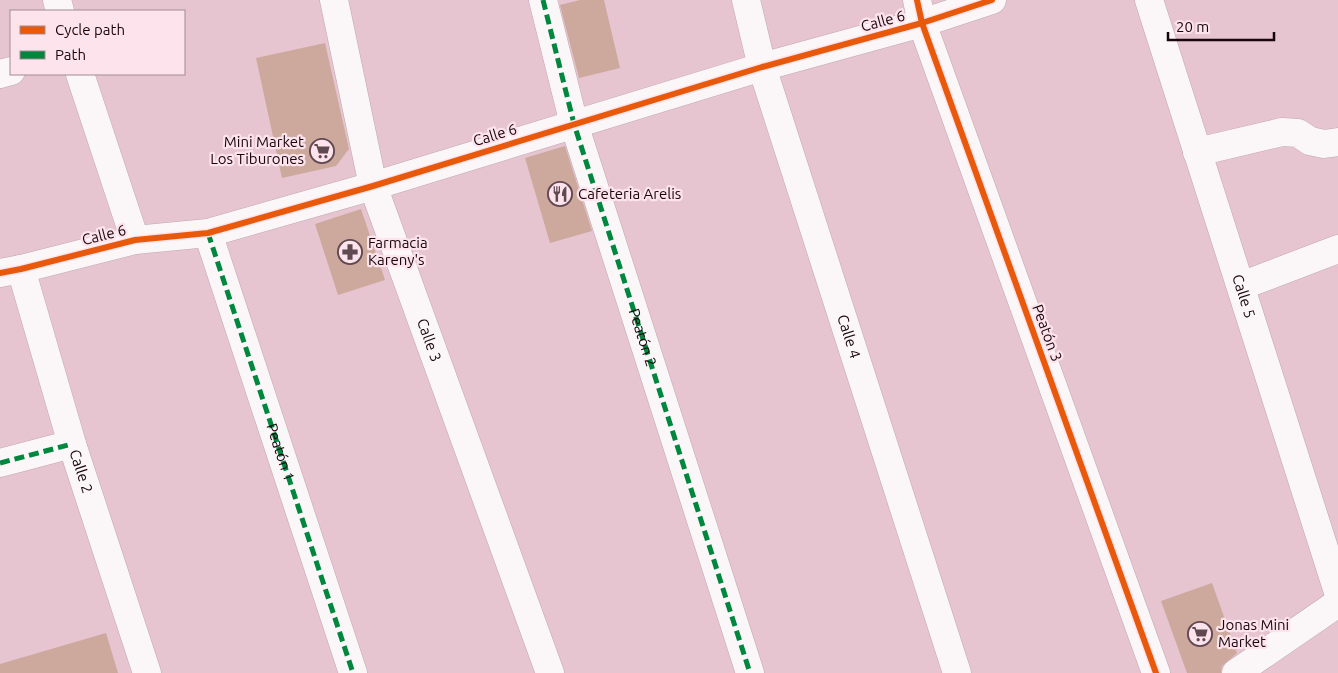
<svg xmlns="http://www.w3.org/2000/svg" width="1338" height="673" viewBox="0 0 1338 673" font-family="Ubuntu,sans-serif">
  <rect width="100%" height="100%" fill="#e6c5d0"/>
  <!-- building -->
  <g fill="#cca99c">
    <polygon points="580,0 604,0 620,68 579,78 560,5"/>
    <polygon points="325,43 349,149 336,166 282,178 256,58"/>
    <polygon points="565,146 592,231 550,243 525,158"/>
    <polygon points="361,209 385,280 338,295 315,224"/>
    <polygon points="1212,583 1237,653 1222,666 1221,673 1187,673 1161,601"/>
    <polygon points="106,633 118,673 0,673 0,664"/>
  </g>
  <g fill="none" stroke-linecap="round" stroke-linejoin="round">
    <defs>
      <g id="minor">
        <polyline points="57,0 60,11"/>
        <path id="s1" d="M334,0l39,186 177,487"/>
        <polyline points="543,0 574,124 750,673"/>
        <path id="s2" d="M746,0l16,67 195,606"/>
        <polyline points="917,0 922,23 1156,673"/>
        <path id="s3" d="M1149,0l189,592"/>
        <polyline points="0,74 11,71"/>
        <polyline points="80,74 135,240"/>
        <polyline points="1197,152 1282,132 1298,133 1310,141 1324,144 1338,142"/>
        <polyline points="208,233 353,673"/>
        <path id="s4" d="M21,269l51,175 75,229"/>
        <polyline points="0,273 21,269 135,240 208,233 373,186 762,67 922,23 992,0"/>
        <polyline points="1241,286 1338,249"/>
        <polyline points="0,463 72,444"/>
        <polyline points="1236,673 1338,603"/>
      </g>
    </defs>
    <!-- minor casing -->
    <use href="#minor" stroke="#c0a7af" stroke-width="29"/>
    <!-- minor -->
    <use href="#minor" stroke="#fbf6f8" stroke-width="28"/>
    <!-- quiet -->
    <g stroke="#00873e" stroke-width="5" stroke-dasharray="10 5" stroke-linecap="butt">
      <path id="s5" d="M543,0l31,124 176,549"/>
      <path id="s6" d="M208,233l145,440"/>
      <polyline points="0,463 72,444"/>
    </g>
    <defs>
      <g id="cycleway">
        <polyline points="917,0 922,23 1156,673"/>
        <polyline points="0,273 21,269 135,240 208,233 373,186 762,67 922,23 992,0"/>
      </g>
    </defs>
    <!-- cycleway casing -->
    <use href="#cycleway" stroke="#fde4ec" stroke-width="9"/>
    <!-- cycleway -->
    <use href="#cycleway" stroke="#e8590c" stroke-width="6"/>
  </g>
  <!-- icons -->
  <defs>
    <symbol id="supermarket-ring" viewBox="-11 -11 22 22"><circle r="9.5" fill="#fde4ec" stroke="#614951" stroke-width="1.5"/><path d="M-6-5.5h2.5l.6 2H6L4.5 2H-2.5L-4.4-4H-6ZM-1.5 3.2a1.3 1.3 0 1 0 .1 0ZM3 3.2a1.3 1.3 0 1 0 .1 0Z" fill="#614951"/></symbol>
    <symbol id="restaurant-ring" viewBox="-11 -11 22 22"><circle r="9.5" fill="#fde4ec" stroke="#614951" stroke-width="1.5"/><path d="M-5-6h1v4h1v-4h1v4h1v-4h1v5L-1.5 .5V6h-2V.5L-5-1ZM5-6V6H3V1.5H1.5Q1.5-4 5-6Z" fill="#614951"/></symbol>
    <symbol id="pharmacy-ring" viewBox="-11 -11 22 22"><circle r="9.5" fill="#fde4ec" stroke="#614951" stroke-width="1.5"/><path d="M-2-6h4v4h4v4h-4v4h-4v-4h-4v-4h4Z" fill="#614951"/></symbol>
  </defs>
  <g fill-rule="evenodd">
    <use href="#supermarket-ring" x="308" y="137" width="28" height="28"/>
    <use href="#restaurant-ring" x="546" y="180" width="28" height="28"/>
    <use href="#pharmacy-ring" x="336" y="238" width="28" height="28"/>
    <use href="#supermarket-ring" x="1186" y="620" width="28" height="28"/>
  </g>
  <g text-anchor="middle" stroke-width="4.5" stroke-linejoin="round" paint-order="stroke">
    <!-- street labels -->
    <g font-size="15" fill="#19060d" stroke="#fde4ec">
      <text transform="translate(883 21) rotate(-15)" y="5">Calle 6</text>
      <text transform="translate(495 135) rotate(-17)" y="5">Calle 6</text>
      <text transform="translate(104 235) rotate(-14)" y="5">Calle 6</text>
      <text dy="5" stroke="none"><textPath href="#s3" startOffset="311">Calle 5</textPath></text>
      <text transform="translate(1047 333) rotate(70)" y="5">Peatón 3</text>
      <text dy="5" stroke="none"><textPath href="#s2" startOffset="352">Calle 4</textPath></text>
      <text dy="5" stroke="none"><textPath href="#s5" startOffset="352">Peatón 2</textPath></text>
      <text dy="5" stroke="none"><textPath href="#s1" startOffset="354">Calle 3</textPath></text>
      <text dy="5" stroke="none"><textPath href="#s6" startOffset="231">Peatón 1</textPath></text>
      <text dy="5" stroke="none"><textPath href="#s4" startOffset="211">Calle 2</textPath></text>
    </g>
    <!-- poi labels -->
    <g font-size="15" fill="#19060d" stroke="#fde4ec" text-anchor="start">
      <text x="304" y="147" text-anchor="end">Mini Market<tspan x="304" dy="17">Los Tiburones</tspan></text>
      <text x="578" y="199">Cafeteria Arelis</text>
      <text x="368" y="248">Farmacia<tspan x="368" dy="17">Kareny's</tspan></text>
      <text x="1218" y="630">Jonas Mini<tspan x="1218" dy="17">Market</tspan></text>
    </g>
  </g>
  <!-- legend -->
  <rect x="10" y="10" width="175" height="65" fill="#fde4ec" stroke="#a28b93"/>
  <rect x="20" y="26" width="25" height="8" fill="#e8590c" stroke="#a28b93"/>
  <text x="55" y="35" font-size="15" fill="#19060d">Cycle path</text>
  <rect x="20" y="51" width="25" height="8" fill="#00873e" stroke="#a28b93"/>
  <text x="55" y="60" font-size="15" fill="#19060d">Path</text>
  <!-- scale -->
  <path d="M1168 32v8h106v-8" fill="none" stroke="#19060d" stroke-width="2.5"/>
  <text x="1176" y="32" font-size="15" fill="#19060d" stroke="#fde4ec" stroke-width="4" paint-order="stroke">20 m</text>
</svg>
